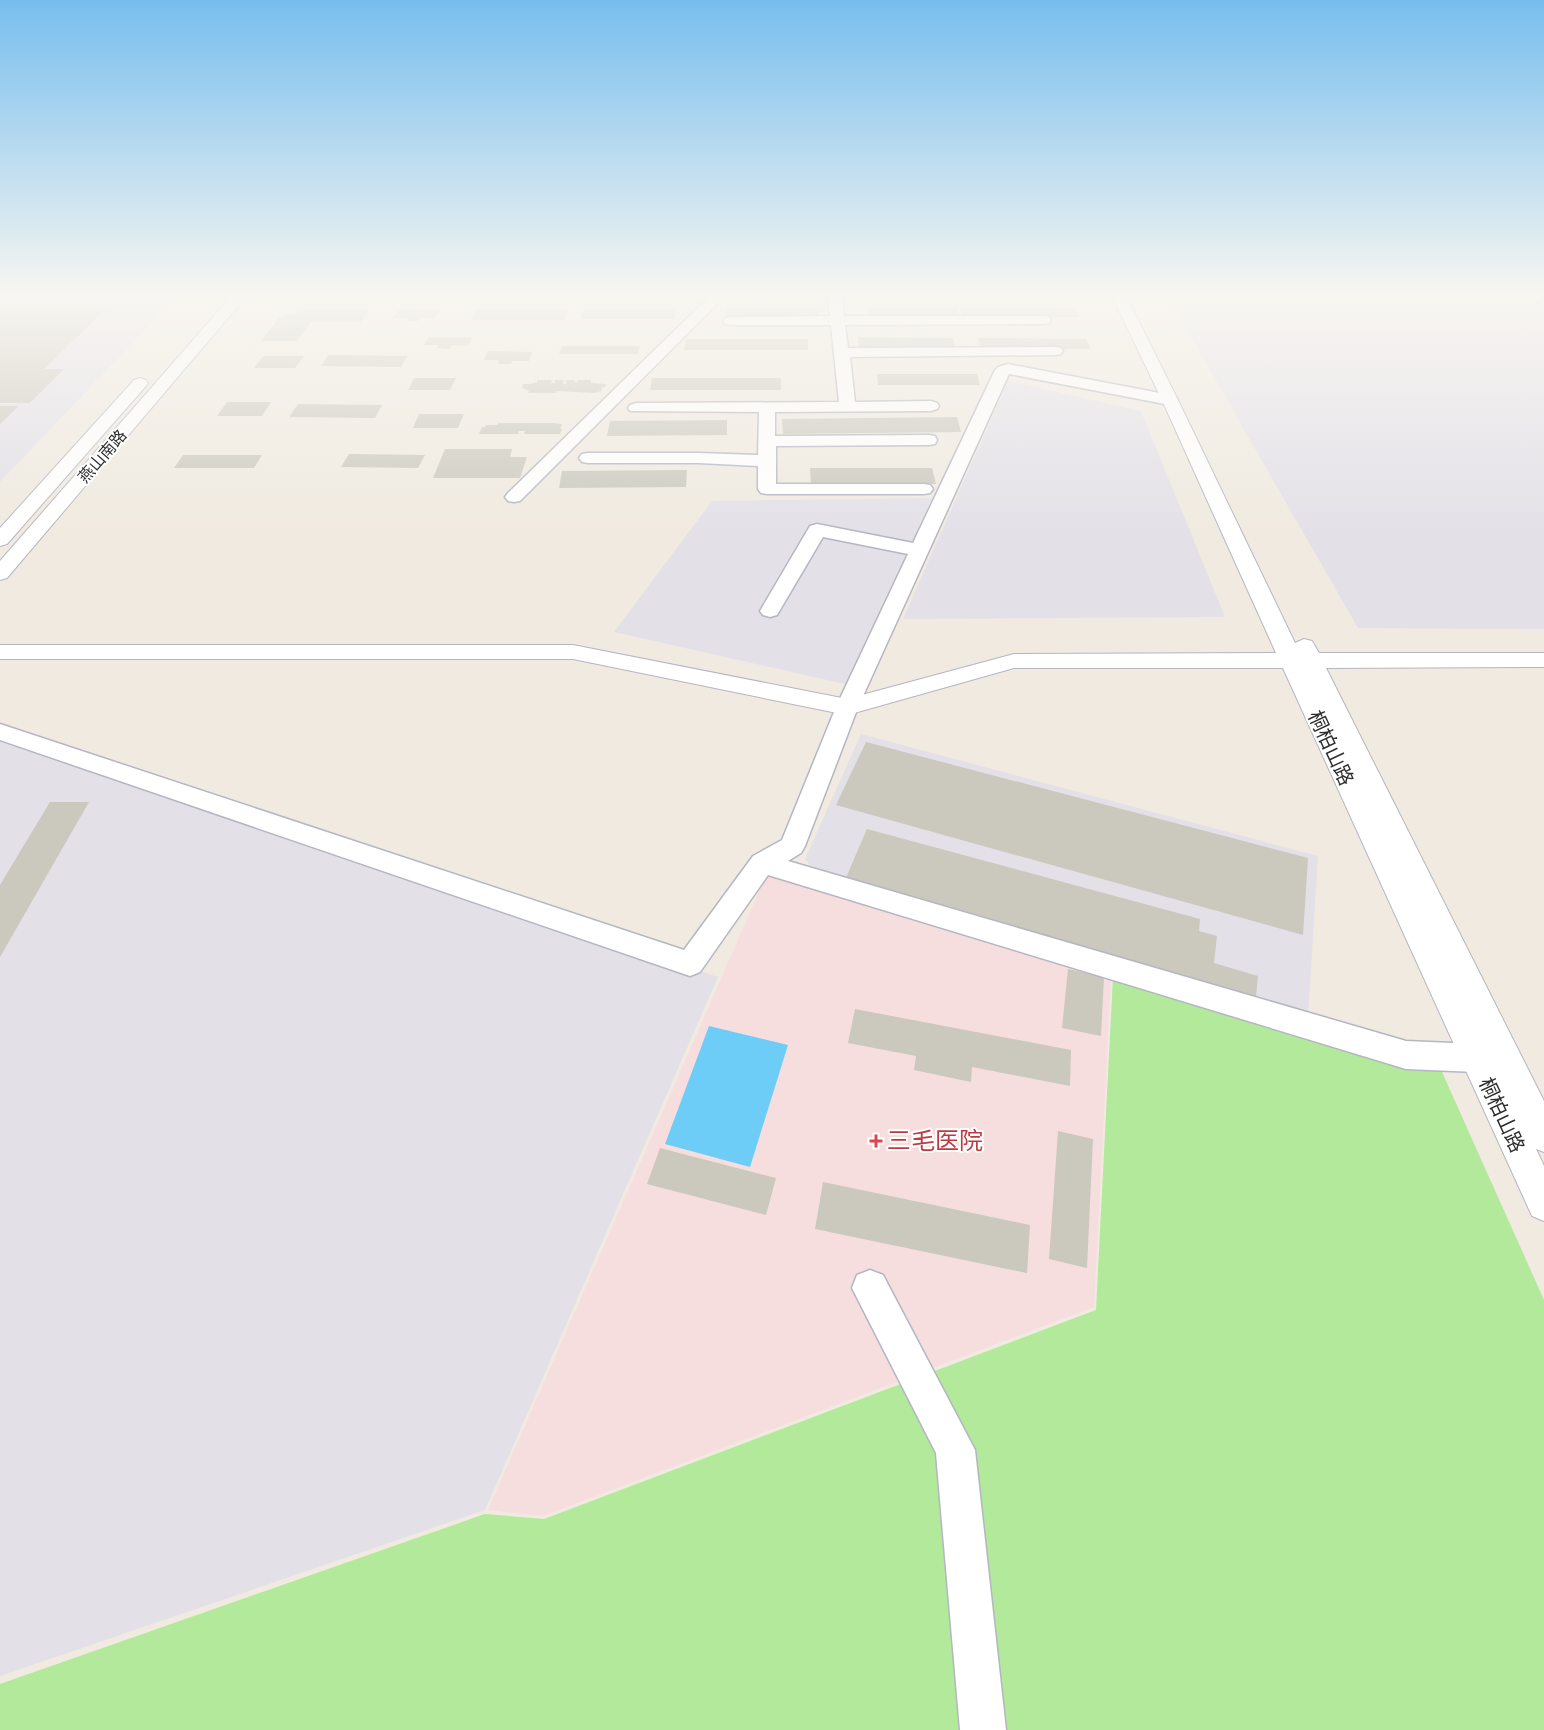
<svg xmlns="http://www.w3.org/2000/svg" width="1544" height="1730" viewBox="0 0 1544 1730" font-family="Jost,'Noto Sans SC',sans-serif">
  <rect width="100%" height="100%" fill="#f0eae0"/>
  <!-- industrial -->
  <g fill="#e3e0e8">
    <polygon points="0,296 177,296 0,482"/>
    <polygon points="1172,304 1544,304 1544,629 1358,628"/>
    <polygon points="1008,381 1141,411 1225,617 903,619"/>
    <polygon points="932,498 845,684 614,632 712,501"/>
    <polygon points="861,734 1318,856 1308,1017 816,873 805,859"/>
    <polygon points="0,740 718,977 485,1510 0,1676"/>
  </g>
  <!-- medical -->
  <polygon fill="#f6dede" points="766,876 1111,976 1094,1307 543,1516 488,1510"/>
  <!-- green -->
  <polygon fill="#b2e99a" points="1113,977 1386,1062 1442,1072 1544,1300 1544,1730 0,1730 0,1684 485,1514 544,1519 1096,1310"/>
  <!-- water -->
  <polygon fill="#6ecdf7" points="709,1026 788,1045 750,1167 665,1144"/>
  <!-- building -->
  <g fill="#cbc8be">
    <polygon points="727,308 817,308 818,317 726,317"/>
    <polygon points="867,308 957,308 960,318 869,317"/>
    <polygon points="960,308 1076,308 1080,317 963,317"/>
    <polygon points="0,309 106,309 44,369 64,369 30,403 0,403"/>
    <polygon points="310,309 369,309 361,322 311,322 297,341 261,341 279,318"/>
    <polygon points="584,309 676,309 675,319 581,319"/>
    <polygon points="398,310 440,310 435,318 420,318 418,321 406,321 408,318 393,318"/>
    <polygon points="476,310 568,310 565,320 471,320"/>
    <polygon points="429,337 472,337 468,346 452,345 450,349 437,348 439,345 424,345"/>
    <polygon points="858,337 953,338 956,348 859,347"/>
    <polygon points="978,338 1086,339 1091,349 981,349"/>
    <polygon points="686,339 808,339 808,350 684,350"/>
    <polygon points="562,346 640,346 638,354 559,354"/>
    <polygon points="488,351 532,352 529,361 512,361 511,364 498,364 499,360 484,360"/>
    <polygon points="328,355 407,356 401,367 321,366"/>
    <polygon points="263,356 304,356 295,368 254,368"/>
    <polygon points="877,374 977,374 980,385 878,385"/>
    <polygon points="414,378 456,378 450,390 408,390"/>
    <polygon points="652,378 781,378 781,390 650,390"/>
    <polygon points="537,380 552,380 551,383 555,383 555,380 564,380 563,384 566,384 566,380 575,380 575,382 577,382 578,380 591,380 591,383 606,384 605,387 602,387 601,391 594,393 557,391 556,393 528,393 529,391 522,388 523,384 531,384 537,382"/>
    <polygon points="227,402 271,402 262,416 217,416"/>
    <polygon points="298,404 382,405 375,418 289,417"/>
    <polygon points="0,406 19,406 0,424"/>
    <polygon points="419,414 464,414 458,428 413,428"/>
    <polygon points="957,417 961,432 783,434 782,419"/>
    <polygon points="727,420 727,435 607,436 610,421"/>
    <polygon points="498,423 552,423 562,424 560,429 562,429 560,434 524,434 525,431 519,431 518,434 479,434 482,427 485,427 486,425 497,425"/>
    <polygon points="445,449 512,449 510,457 527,457 520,478 433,478"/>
    <polygon points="349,454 425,455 418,468 341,467"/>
    <polygon points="183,455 262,455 254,468 174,468"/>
    <polygon points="810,468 932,468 936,484 811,485"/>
    <polygon points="687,470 686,487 559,488 562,471"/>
    <polygon points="866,742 1308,858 1303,935 836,805"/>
    <polygon points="50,802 89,802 0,957 0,885"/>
    <polygon points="867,829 1200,919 1199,931 1217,936 1214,963 1258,976 1256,997 845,880"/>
    <polygon points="1068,969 1104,977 1101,1036 1062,1028"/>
    <polygon points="855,1009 1071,1050 1070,1086 972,1067 971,1082 914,1070 916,1056 848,1043"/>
    <polygon points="1058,1131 1093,1139 1087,1268 1049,1259"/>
    <polygon points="660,1148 776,1178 766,1215 647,1184"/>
    <polygon points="823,1182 1030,1225 1027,1273 815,1229"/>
  </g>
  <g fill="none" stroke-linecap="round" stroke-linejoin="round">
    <defs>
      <g id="street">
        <polygon points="714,292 729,292 520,501 514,502 508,501 505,497 508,493"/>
        <polygon points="827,292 841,292 844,316 1044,316 1049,317 1051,320 1049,323 1044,324 845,325 848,348 1056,347 1061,348 1063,351 1061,354 1056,355 850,357 855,402 931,401 937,403 939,406 937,409 931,411 775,412 775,436 929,435 935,436 937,440 935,444 929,445 776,446 776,484 924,484 930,485 933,489 930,493 924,494 767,494 761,493 758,489 758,466 699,463 588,463 582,462 579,458 582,454 588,453 699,453 758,455 759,412 630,411 628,408 630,405 636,403 839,402 831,325 730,325 725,324 723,321 725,318 730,317 830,316"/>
        <polygon points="1527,292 1543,292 1544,304 1539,303"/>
        <polygon points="1008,364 1170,395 1176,397 1178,400 1176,403 1170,405 1009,374 858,707 805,846 801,853 788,861 1406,1041 1476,1044 1487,1048 1491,1058 1487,1068 1476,1072 1406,1069 768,875 700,972 690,976 0,740 0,724 684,950 753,856 782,840 836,707 908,554 823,537 777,615 770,617 763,615 760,611 810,526 817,524 913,543 995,370 998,367"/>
        <polygon points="870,1270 883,1275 975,1450 1006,1730 960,1730 936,1453 852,1288 857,1275"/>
      </g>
      <g id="secondary">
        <polygon points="235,292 250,292 7,578 0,580 0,561"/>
        <polygon points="1110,292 1124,292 1178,400 1295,643 1304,639 1312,641 1319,653 1544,653 1544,667 1326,668 1544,1101 1544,1152 1536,1149 1544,1166 1544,1221 1532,1216 1283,668 1014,668 847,715 573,659 0,659 0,645 573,645 847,699 1014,654 1276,653 1162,400"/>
        <polygon points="140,378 146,380 148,383 146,386 7,544 0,546 0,528 134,380"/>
      </g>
    </defs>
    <!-- street casing -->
    <use href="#street" stroke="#b4b6c2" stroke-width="3"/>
    <!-- secondary casing -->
    <use href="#secondary" stroke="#b4b6c2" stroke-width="2"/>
    <!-- street -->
    <use href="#street" fill="#fff" fill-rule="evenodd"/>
    <!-- secondary -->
    <use href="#secondary" fill="#fff" fill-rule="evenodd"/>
  </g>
  <!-- sky -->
  <linearGradient id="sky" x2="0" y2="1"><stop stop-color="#77beee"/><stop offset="0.55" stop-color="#f8f6f1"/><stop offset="1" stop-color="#f8f6f1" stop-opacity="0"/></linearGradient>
  <rect width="1544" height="535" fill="url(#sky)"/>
  <!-- markers -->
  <path fill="#e0444e" stroke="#fff" stroke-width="2" d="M873.5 1133.5h5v5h5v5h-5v5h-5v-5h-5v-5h5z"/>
  <g text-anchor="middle" stroke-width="4" stroke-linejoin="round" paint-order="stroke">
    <!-- far-street labels -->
    <g font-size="16" fill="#2e2e2e" stroke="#fff">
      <text transform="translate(102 456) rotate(-49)" y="6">燕山南路</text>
    </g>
    <!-- street labels -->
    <g font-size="20" fill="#2e2e2e" stroke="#fff">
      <text transform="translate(1331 748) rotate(65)" y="7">桐柏山路</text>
      <text transform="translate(1502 1115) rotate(65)" y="7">桐柏山路</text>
    </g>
    <!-- near-health labels -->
    <g font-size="24" fill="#be3a42" stroke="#fff" text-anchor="start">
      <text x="887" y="1149">三毛医院</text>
    </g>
  </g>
</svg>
